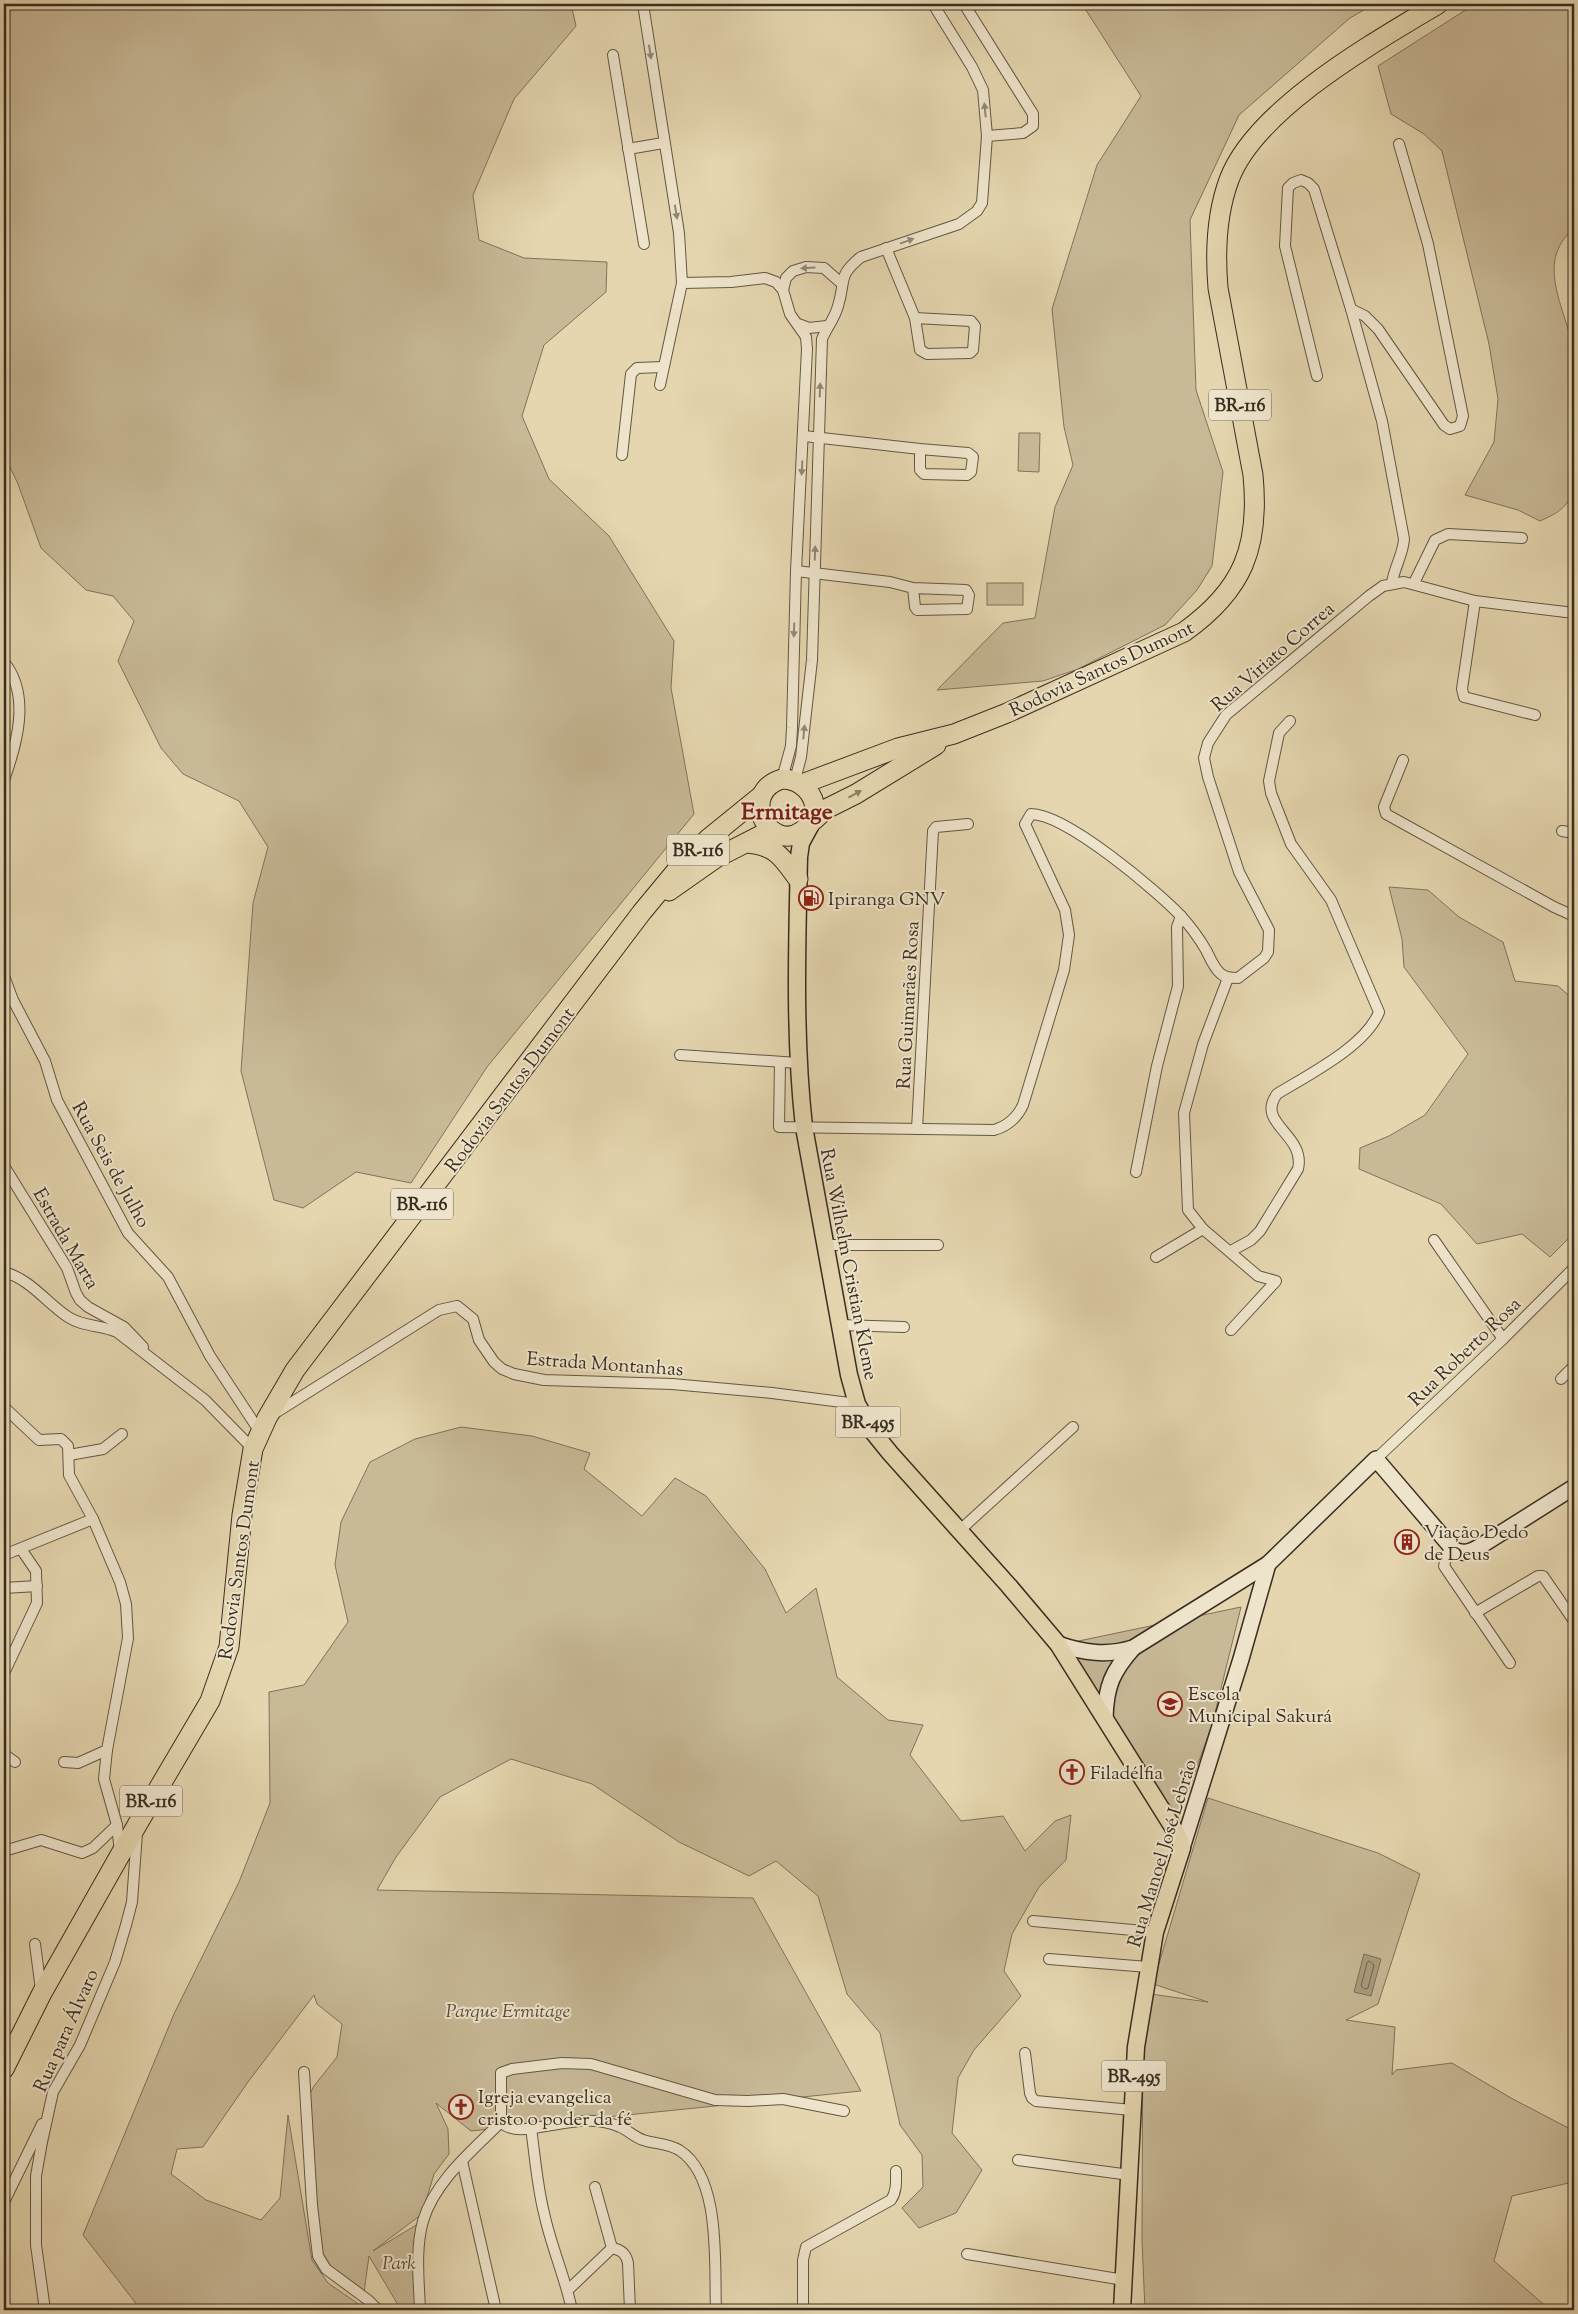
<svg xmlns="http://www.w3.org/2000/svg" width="1578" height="2314" viewBox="0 0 1578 2314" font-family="'Sorts Mill Goudy',serif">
  <rect width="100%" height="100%" fill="#e5d6af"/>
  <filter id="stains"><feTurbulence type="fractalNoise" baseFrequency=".004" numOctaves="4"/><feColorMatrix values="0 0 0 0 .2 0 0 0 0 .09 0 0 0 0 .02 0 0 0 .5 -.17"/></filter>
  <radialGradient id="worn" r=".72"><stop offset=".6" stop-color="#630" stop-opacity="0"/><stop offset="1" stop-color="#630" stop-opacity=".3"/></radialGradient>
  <!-- green -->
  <g fill="#c8b997" stroke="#80735c">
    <polygon points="4,4 571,4 576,26 514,99 473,195 479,240 524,258 607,262 606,292 544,345 522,416 549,479 609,536 674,641 671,688 694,814 487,1067 411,1183 356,1172 303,1208 274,1200 241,1071 253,903 268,847 239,801 183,774 161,748 118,661 134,621 113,596 86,590 41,548 18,484 4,454"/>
    <polygon points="1082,4 1374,4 1350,18 1239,115 1190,220 1196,390 1223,472 1212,566 1197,590 1165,625 1078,669 1043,681 937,690 1003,623 1035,618 1055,507 1073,465 1064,427 1052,309 1097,165 1141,96"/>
    <path d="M1475,4h99v225c-42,33 -5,85 0,125 2,14 2,131 -1,138 -8,18 -16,21 -33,29l-22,-11 -53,-15 29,-53 4,-43 -9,-55 -47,-193 -18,-17 -33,-20 -13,-48z"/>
    <polygon points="1019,433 1040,433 1039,472 1018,471"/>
    <rect x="987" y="583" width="36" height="22"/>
    <polygon points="1389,887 1428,890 1459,917 1503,942 1515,981 1558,986 1574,1000 1574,1233 1550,1257 1522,1234 1477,1244 1441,1204 1359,1169 1360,1148 1389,1136 1425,1115 1468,1054 1404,967 1402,939"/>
    <polygon points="461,1427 532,1436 590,1453 584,1469 642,1516 675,1478 706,1496 765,1569 786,1613 816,1588 837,1677 888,1720 923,1725 910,1755 961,1821 1003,1816 1025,1851 1055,1821 1071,1815 1066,1860 1039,1887 1012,1934 1004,1971 1021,1996 974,2050 958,2078 952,2133 982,2170 956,2213 919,2228 902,2208 923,2187 922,2155 900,2125 880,2033 847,1994 818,1896 776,1861 749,1876 679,1842 592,1784 511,1759 440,1797 396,1857 377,1890 753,1898 861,2091 471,2131 436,2103 448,2129 449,2154 434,2174 422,2214 373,2251 423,2221 419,2310 401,2310 369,2256 364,2293 337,2275 323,2257 302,2109 314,2086 337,2057 342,2024 317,2004 314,1995 248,2082 203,2147 177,2149 171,2174 206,2200 261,2220 280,2198 288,2115 312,2260 328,2283 360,2305 360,2310 141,2310 83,2235 174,2014 239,1882 270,1803 269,1692 304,1685 348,1622 335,1565 341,1522 370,1462 415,1439"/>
    <polygon points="1241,1607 1212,1725 1174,1830 1050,1647"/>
    <polygon points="1208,1798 1378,1853 1420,1874 1378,2004 1346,2020 1395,2027 1392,2075 1396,2070 1452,2063 1511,2098 1574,2131 1573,2182 1512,2196 1494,2261 1550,2310 1145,2310 1142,2240 1143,1993 1208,2002 1153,1984"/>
  </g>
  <!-- water -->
  <polygon fill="#aa9d7f" stroke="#7c7059" points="1364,1954 1381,1959 1371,1996 1354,1992"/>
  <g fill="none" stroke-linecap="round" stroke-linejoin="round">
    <!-- shore -->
    <polygon stroke="#716550" stroke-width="1" points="1369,1961 1374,1965 1368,1988 1365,1989 1361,1986 1367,1963"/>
    <defs>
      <g id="street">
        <polyline points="643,4 679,233 682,283 731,282 765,278 776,282 783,290 790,314 806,337 807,349 796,571 792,728 791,746 782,779"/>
        <polyline points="964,4 1033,114 1033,126 1023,133 987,136"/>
        <polyline points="613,55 644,244"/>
        <polyline points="628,149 663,143"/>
        <polyline points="886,248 915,318 920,350 927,354 970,353 973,350 975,326 971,321 915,318"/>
        <polyline points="783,290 786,278 793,271 806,267 824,268 841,283"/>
        <polyline points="1351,309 1365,316 1378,329 1444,425 1450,429 1460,426 1463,416 1428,244 1399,144"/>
        <polyline points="798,324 809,328 827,326"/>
        <path d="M1317,376l-32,-130 3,-58 5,-5 8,-3 7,3 6,6 37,120 31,112 22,118c-1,16 -10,29 -12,44"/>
        <polyline points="660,385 682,283"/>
        <polyline points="804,436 920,449 920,470 924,474 967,475 971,472 973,457 968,453 920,449"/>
        <polyline points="622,455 631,374 637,368 663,367"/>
        <polyline points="796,571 890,582 913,588 966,590 969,595 967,609 917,610 915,607 913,588"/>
        <polyline points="1414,583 1435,540 1448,534 1522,538"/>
        <polyline points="1475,601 1462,689 1464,697 1535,715"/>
        <path d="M4,662c27,33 13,82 0,118"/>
        <polyline points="1403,760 1384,807 1386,814 1554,907 1574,916"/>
        <path d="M795,780l6,-23 11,-97 10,-321c5,-12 13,-21 16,-33 8,-25 -1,-30 23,-49l98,-33 18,-13 5,-8 5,-67 -4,-46 -11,-23 -39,-63"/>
        <polyline points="1562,831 1574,833"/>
        <polyline points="4,976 13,1000 45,1061 57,1100 128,1233 168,1277 210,1356 260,1432"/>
        <polyline points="1228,978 1203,1044 1184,1113 1188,1210 1203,1229 1258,1276 1276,1281 1231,1330"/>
        <polyline points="680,1055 798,1063"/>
        <path d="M780,1063l-1,64 215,3c14,-4 23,-12 29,-25l41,-135 5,-35 -4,-25 -40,-86 6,-10c35,0 125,76 150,102 10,11 18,22 25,34 4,8 8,18 14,23 5,5 12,5 18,5l26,-20 4,-6 1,-22 -30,-58 -31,-95 -4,-19 4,-15 18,-28 143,-119 14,-10 21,-4 71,19 99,12"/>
        <polyline points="917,1129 933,831 936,827 968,824"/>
        <polyline points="4,1166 67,1268 76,1293 80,1300 88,1307 124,1327 143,1347"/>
        <polyline points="1136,1172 1157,1066 1178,986 1177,927 1181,916"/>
        <polyline points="1434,1240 1503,1339"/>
        <polyline points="826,1245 938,1245"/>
        <path d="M1231,1251l20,-11 9,-9 38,-62c8,-35 -43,-45 -21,-75 31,-19 89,-48 102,-82l-48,-112 -40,-56 -20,-51 -2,-12 10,-48 11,-12"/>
        <polyline points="1156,1257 1203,1229"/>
        <path d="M4,1272c26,7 43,31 64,45 15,10 34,8 49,15l88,68 48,49"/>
        <polyline points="840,1325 904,1327"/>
        <polyline points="1561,1379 1574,1366"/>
        <polyline points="4,1407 39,1440 61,1439 68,1446 69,1475 93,1519 120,1582 126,1604 128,1638 107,1750 104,1779 117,1825 120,1852"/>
        <polyline points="272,1415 439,1310 457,1306 473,1319 479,1340 494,1362 502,1369 514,1374 544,1380 672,1384 772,1393 857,1404"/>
        <polyline points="69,1455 103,1449 122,1434"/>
        <polyline points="1376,1459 1503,1339 1574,1268"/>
        <polyline points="959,1531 1073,1427"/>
        <polyline points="1453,1549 1447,1554 1444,1566 1510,1663"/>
        <polyline points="4,1555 93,1519"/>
        <polyline points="4,1588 37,1586"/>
        <polyline points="1475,1613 1538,1576 1543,1576 1574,1621"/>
        <polyline points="6,1669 37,1603 36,1571 21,1549"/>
        <polyline points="4,1754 15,1762"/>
        <polyline points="64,1762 78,1763 107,1750"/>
        <polyline points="4,1851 41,1840 82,1853 93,1848 117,1825"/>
        <polyline points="1033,1921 1155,1932"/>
        <polyline points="35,1944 41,1990"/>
        <polyline points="1049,1959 1148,1967"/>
        <polyline points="1025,2053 1030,2093 1032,2098 1036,2101 1132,2110"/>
        <polyline points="304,2072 312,2205 318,2256 326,2269 368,2300 378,2310"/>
        <path d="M531,2128c4,28 6,57 13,85 7,33 21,64 28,97"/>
        <polyline points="1018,2160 1130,2175"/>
        <polyline points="462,2161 496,2310"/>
        <polyline points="595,2187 612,2248"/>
        <polyline points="4,2202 42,2124"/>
        <polyline points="967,2254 1124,2280"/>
        <path d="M568,2290l44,-42c10,2 14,6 16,15l2,47"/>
        <polyline points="45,2310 36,2245 36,2176 42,2142 53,2092 80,2045 115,1962 126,1925 132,1902 137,1833"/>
        <path d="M420,2310c-1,-29 -5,-60 3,-89 12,-40 49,-70 78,-99"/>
        <path d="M716,2310c-2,-45 6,-133 -37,-160 -12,-7 -24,-6 -36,-10 -9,-3 -15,-10 -23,-13 -21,-10 -46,-6 -68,-2 -14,2 -39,10 -51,-3v-49l11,-4 50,-6 29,1 124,36 33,1 35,-2 61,12"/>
        <path d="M803,2310v-50l3,-13 85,-47c6,-9 5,-18 5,-29"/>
      </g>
      <g id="secondary">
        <path d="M1058,1644c26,9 49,12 75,4l135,-84"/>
        <path d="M1105,1718c1,-32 7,-46 28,-70"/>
        <path d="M1182,1848l59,-189 27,-95 108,-105 77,90c9,6 17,3 26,-2l95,-60"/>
      </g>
      <path id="primary" d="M813,821l-12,22 -2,14c-2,90 -5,180 5,270l45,248 8,29 16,28 17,21 119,133 49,58 121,193 3,11 -27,84 -19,115 -14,263"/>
      <g id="highway">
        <path d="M782,779c19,0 34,15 33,34 -1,8 -7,13 -13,18 -32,23 -65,-38 -20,-52z"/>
        <path d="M802,784l96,-36 56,-14 53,-21 177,-81c59,-42 76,-85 69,-157l-35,-187c-3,-36 -2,-73 11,-108 26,-71 146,-138 209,-176"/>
        <polyline points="814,820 826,809 856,794 936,745"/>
        <path d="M748,843c28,3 34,14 50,36"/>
        <polyline points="669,891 716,858 771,830"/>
        <polyline points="4,2069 42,1993 137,1825 210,1701 229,1647 242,1515 253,1449 267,1418 295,1370 642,912 676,871 708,839 761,796"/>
      </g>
    </defs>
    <!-- street casing -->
    <use href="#street" stroke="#635744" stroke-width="12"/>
    <!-- secondary casing -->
    <use href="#secondary" stroke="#382d21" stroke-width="18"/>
    <!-- primary casing -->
    <use href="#primary" stroke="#382d21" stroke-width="19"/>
    <!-- highway casing -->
    <use href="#highway" stroke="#382d21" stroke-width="21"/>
    <!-- street -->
    <use href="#street" stroke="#eee4cb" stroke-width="10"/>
    <!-- secondary -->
    <use href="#secondary" stroke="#eee4cb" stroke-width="15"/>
    <!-- primary -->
    <use href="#primary" stroke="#e5d6af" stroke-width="16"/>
    <!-- highway -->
    <use href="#highway" stroke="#e5d6af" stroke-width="19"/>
  </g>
  <!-- one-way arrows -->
  <defs><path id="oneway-solid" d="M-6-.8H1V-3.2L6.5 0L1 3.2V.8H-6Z" transform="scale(1.25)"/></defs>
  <g fill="#938876">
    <use href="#oneway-solid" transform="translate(650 52) rotate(82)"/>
    <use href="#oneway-solid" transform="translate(985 110) rotate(-96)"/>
    <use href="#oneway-solid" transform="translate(676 212) rotate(81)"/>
    <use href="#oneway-solid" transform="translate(907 241) rotate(-20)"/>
    <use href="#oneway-solid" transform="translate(808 268) rotate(176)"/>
    <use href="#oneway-solid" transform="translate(820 390) rotate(-88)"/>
    <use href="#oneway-solid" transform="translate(802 468) rotate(93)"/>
    <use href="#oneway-solid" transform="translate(815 553) rotate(-88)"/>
    <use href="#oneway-solid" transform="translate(794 630) rotate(92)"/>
    <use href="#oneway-solid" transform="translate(804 732) rotate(-84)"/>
  </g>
  <use fill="#8e8268" href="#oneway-solid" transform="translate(855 794) rotate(-29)"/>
  <!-- icons -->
  <defs>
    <symbol id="fuel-ring" viewBox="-11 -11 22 22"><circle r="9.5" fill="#eee4cb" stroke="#8f2418" stroke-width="1.5"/><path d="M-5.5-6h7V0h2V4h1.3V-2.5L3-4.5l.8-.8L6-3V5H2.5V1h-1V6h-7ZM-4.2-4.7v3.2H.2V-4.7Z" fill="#8f2418"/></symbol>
    <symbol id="building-ring" viewBox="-11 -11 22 22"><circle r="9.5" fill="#eee4cb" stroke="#8f2418" stroke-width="1.5"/><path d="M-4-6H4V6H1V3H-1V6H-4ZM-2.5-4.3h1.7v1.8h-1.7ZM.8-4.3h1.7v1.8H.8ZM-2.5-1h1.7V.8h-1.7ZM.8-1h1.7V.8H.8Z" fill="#8f2418"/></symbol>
    <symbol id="school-ring" viewBox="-11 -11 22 22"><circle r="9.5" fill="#eee4cb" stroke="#8f2418" stroke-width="1.5"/><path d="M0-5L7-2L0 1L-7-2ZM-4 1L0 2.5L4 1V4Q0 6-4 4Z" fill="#8f2418"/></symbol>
    <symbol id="church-ring" viewBox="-11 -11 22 22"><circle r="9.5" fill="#eee4cb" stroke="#8f2418" stroke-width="1.5"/><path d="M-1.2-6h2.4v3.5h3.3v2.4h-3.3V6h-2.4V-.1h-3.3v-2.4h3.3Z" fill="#8f2418"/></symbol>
  </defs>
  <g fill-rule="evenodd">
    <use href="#fuel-ring" x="797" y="884" width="28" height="28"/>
    <use href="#building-ring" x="1393" y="1528" width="28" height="28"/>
    <use href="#school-ring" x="1156" y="1690" width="28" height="28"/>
    <use href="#church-ring" x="1058" y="1758" width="28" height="28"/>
    <use href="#church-ring" x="447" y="2093" width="28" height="28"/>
  </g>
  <g text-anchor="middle" stroke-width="4" stroke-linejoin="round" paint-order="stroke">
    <!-- shield labels -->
    <g fill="#eee4cb" stroke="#6f6454" stroke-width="1">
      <rect x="1209" y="389.5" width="62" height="31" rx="4"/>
      <rect x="667" y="834.5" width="62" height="31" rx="4"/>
      <rect x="391" y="1188.5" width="62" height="31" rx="4"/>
      <rect x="835.5" y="1406.5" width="65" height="31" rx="4"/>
      <rect x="120" y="1785.5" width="62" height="31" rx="4"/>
      <rect x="1101.5" y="2060.5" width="65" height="31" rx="4"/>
    </g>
    <g font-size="18" font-weight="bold" fill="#382d21">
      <text x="1240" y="411">BR-116</text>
      <text x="698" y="856">BR-116</text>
      <text x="422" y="1210">BR-116</text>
      <text x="868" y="1428">BR-495</text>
      <text x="151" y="1807">BR-116</text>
      <text x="1134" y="2082">BR-495</text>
    </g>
    <!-- street labels -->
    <g font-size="19" fill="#382d21" stroke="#eee4cb">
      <text transform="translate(1272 656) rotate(-41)" y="7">Rua Viriato Correa</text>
      <text transform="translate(1101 668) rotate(-25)" y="7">Rodovia Santos Dumont</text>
      <text transform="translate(907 1005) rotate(-87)" y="7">Rua Guimarães Rosa</text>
      <text transform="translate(509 1089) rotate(-53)" y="7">Rodovia Santos Dumont</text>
      <text transform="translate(112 1164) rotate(61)" y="7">Rua Seis de Julho</text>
      <text transform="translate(67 1238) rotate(60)" y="7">Estrada Marta</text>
      <text transform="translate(850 1264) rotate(79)" y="7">Rua Wilhelm Cristian Kleme</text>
      <text transform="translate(1464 1351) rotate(-44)" y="7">Rua Roberto Rosa</text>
      <text transform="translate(605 1363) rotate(4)" y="7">Estrada Montanhas</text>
      <text transform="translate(238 1560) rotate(-82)" y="7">Rodovia Santos Dumont</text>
      <text transform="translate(1161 1853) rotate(-73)" y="7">Rua Manoel José Lebrão</text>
      <text transform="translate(65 2030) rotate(-66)" y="7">Rua para Álvaro</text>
    </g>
    <!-- poi labels -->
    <g font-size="19" fill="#382d21" stroke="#eee4cb" text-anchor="start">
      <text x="828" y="905">Ipiranga GNV</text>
      <text x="1424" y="1538">Viação Dedo<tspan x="1424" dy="22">de Deus</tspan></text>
      <text x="1188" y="1700">Escola<tspan x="1188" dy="22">Municipal Sakurá</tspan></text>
      <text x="1090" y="1779">Filadélfia</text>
      <text x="478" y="2103">Igreja evangelica<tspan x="478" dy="22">cristo o poder da fé</tspan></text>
    </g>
    <!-- park labels -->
    <g font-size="19" font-style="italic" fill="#554939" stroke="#eee4cb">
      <text x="508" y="2017">Parque Ermitage</text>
      <text x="399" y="2269">Park</text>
    </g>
    <!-- district labels -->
    <g font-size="24" font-weight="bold" fill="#7a1f14" stroke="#eee4cb">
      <text x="787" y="819">Ermitage</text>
    </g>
  </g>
  <!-- margin -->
  <rect width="1578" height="2314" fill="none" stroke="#e5d6af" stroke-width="20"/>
  <rect x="5" y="5" width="1568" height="2304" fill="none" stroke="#382d21" stroke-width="2.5"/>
  <rect x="10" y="10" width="1558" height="2294" fill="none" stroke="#382d21"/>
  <rect width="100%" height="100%" filter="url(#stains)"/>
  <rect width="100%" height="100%" fill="url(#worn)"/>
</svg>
